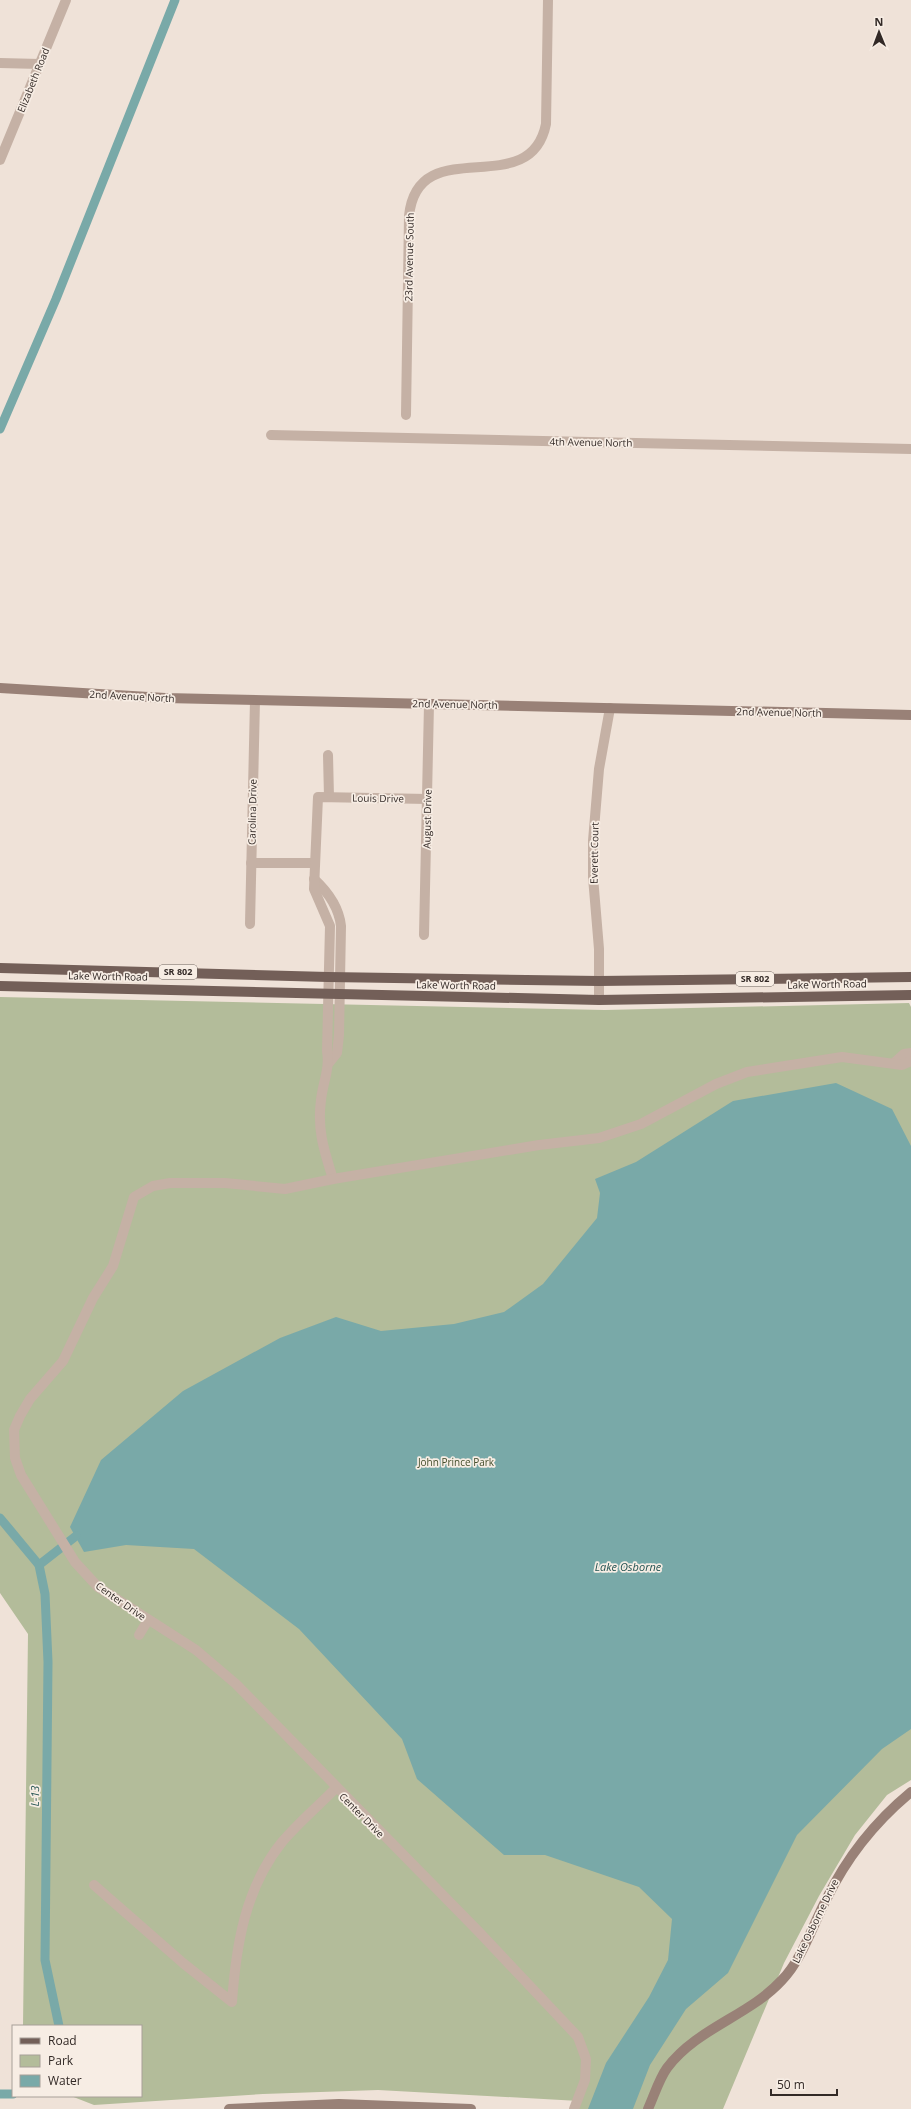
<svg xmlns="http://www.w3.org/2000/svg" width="911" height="2109" viewBox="0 0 911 2109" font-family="'Open Sans',sans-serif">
  <rect width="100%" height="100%" fill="#efe2d8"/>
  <!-- green -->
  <polygon fill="#b3bc9a" points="0,997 605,1010 909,1003 911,1007 911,1780 887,1795 855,1835 819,1896 784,1963 723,2109 576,2109 579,2101 378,2090 263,2094 94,2105 71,2096 141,2096 141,2026 23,2026 28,1634 0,1593"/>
  <!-- water -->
  <polygon fill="#79a9a8" points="836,1083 892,1109 911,1146 911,1729 882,1749 797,1835 728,1973 686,2009 650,2065 633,2109 588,2109 606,2063 649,1997 668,1960 672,1919 639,1887 545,1855 504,1855 417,1779 402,1739 299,1629 194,1549 126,1545 84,1552 70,1527 101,1460 183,1391 280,1338 336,1317 381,1331 454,1324 504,1312 543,1284 597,1218 600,1193 595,1179 636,1162 733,1101"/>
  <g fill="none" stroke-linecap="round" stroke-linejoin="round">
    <!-- canal -->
    <g stroke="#79a9a8" stroke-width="9">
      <polyline points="0,429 56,299 175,0"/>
      <polyline points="0,1518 39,1565 45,1594 48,1662 45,1960 59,2026"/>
      <polyline points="39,1565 76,1536"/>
      <polyline points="0,2094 13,2094"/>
    </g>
    <!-- street -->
    <g stroke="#c5b1a5" stroke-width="10">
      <polyline points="0,63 40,64"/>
      <polyline points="0,160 66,0"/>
      <path d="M406,415l3,-199c9,-87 121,-12 137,-92l2,-124"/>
      <polyline points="271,435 911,449"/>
      <polyline points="328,755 329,797"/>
      <polyline points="251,863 315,863"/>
      <path d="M314,879c13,12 25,29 27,47l-2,109 -2,18 -8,10"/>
      <polyline points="250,924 255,700"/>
      <polyline points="424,935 429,704"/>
      <polyline points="599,1000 599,949 593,877 593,841 599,769 610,708"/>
      <polyline points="894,1063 904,1054 911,1053"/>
      <path d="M333,1179c-9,-29 -16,-49 -12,-79 2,-18 9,-31 6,-49l3,-125 -16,-37 4,-92 110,2"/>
      <polyline points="139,1635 148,1620"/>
      <path d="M94,1885l89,78 49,39c4,-56 13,-114 50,-160 16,-19 36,-36 54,-54"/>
      <polyline points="574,2109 585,2080 586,2059 578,2037 479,1932 236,1684 196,1650 98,1587 75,1562 21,1475 15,1458 14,1430 20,1416 30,1399 63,1361 93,1298 113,1266 134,1197 153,1186 170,1183 225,1183 285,1189 333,1179 539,1145 599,1138 641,1124 716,1084 747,1072 842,1057 902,1065 911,1061"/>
    </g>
    <!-- secondary -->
    <g stroke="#998177" stroke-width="10">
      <polyline points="0,688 165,698 911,715"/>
      <polyline points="229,2109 339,2104 471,2109"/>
      <path d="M648,2109c6,-13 11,-30 19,-41 30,-40 82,-52 115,-88 21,-22 31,-56 45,-82 20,-41 49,-77 84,-106"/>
    </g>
    <!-- primary -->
    <g stroke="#735f58" stroke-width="10">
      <polyline points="0,968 328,977 599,981 911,977"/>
      <polyline points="0,986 599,1000 911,995"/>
    </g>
  </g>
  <g text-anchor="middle" stroke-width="3.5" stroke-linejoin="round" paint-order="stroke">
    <!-- shield labels -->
    <g fill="#f7ede4" stroke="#6d645f" stroke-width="1">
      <rect x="159" y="965" width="38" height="14" rx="3"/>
      <rect x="736" y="972" width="38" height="14" rx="3"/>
    </g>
    <g font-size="9" font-weight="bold" fill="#322926">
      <text x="178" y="975">SR 802</text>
      <text x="755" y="982">SR 802</text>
    </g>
    <!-- street labels -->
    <g font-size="10" fill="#322926" stroke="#f7ede4">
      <text transform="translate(33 80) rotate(-68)" y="4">Elizabeth Road</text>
      <text transform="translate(409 257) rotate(-89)" y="4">23rd Avenue South</text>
      <text transform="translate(591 442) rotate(1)" y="4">4th Avenue North</text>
      <text transform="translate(132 696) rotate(3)" y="4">2nd Avenue North</text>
      <text transform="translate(455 704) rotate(1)" y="4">2nd Avenue North</text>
      <text transform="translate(779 712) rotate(1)" y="4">2nd Avenue North</text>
      <text transform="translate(378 798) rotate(1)" y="4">Louis Drive</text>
      <text transform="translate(252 812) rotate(-89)" y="4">Carolina Drive</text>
      <text transform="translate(427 819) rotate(-89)" y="4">August Drive</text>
      <text transform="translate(594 853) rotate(-89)" y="4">Everett Court</text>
      <text transform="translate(108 976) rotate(1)" y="4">Lake Worth Road</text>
      <text transform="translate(827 984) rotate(-1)" y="4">Lake Worth Road</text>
      <text transform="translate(456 985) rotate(1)" y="4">Lake Worth Road</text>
      <text transform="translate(121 1601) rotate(35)" y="4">Center Drive</text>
      <text transform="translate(362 1815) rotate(45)" y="4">Center Drive</text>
      <text transform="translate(815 1921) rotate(-64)" y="4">Lake Osborne Drive</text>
    </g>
    <!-- park labels -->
    <g font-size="10" fill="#444e2c" stroke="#f7ede4">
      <text x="456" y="1466">John Prince Park</text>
    </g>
    <!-- water labels -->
    <g font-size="11" font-style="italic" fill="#1f504f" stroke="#f7ede4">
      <text x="628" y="1571">Lake Osborne</text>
      <text transform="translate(35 1796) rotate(-89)" y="4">L-13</text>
    </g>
  </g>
  <!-- legend -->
  <rect x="12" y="2025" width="130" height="72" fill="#f7ede4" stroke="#a89f98"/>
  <rect x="20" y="2038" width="20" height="6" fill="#735f58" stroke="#a89f98"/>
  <text x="48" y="2045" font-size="12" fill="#322926">Road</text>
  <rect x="20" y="2055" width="20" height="12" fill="#b3bc9a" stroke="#a89f98"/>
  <text x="48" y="2065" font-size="12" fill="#322926">Park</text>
  <rect x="20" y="2075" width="20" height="12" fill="#79a9a8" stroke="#a89f98"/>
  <text x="48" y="2085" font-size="12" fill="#322926">Water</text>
  <!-- north arrow -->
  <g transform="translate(879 32) rotate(359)" stroke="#f7ede4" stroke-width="3" paint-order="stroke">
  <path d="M0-3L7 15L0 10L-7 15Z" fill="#322926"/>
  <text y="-6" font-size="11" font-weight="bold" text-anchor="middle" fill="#322926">N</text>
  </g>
  <!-- scale -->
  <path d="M771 2089v6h66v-6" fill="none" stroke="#322926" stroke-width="2"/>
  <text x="777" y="2089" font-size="12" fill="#322926" stroke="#f7ede4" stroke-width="3" paint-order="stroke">50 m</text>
</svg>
